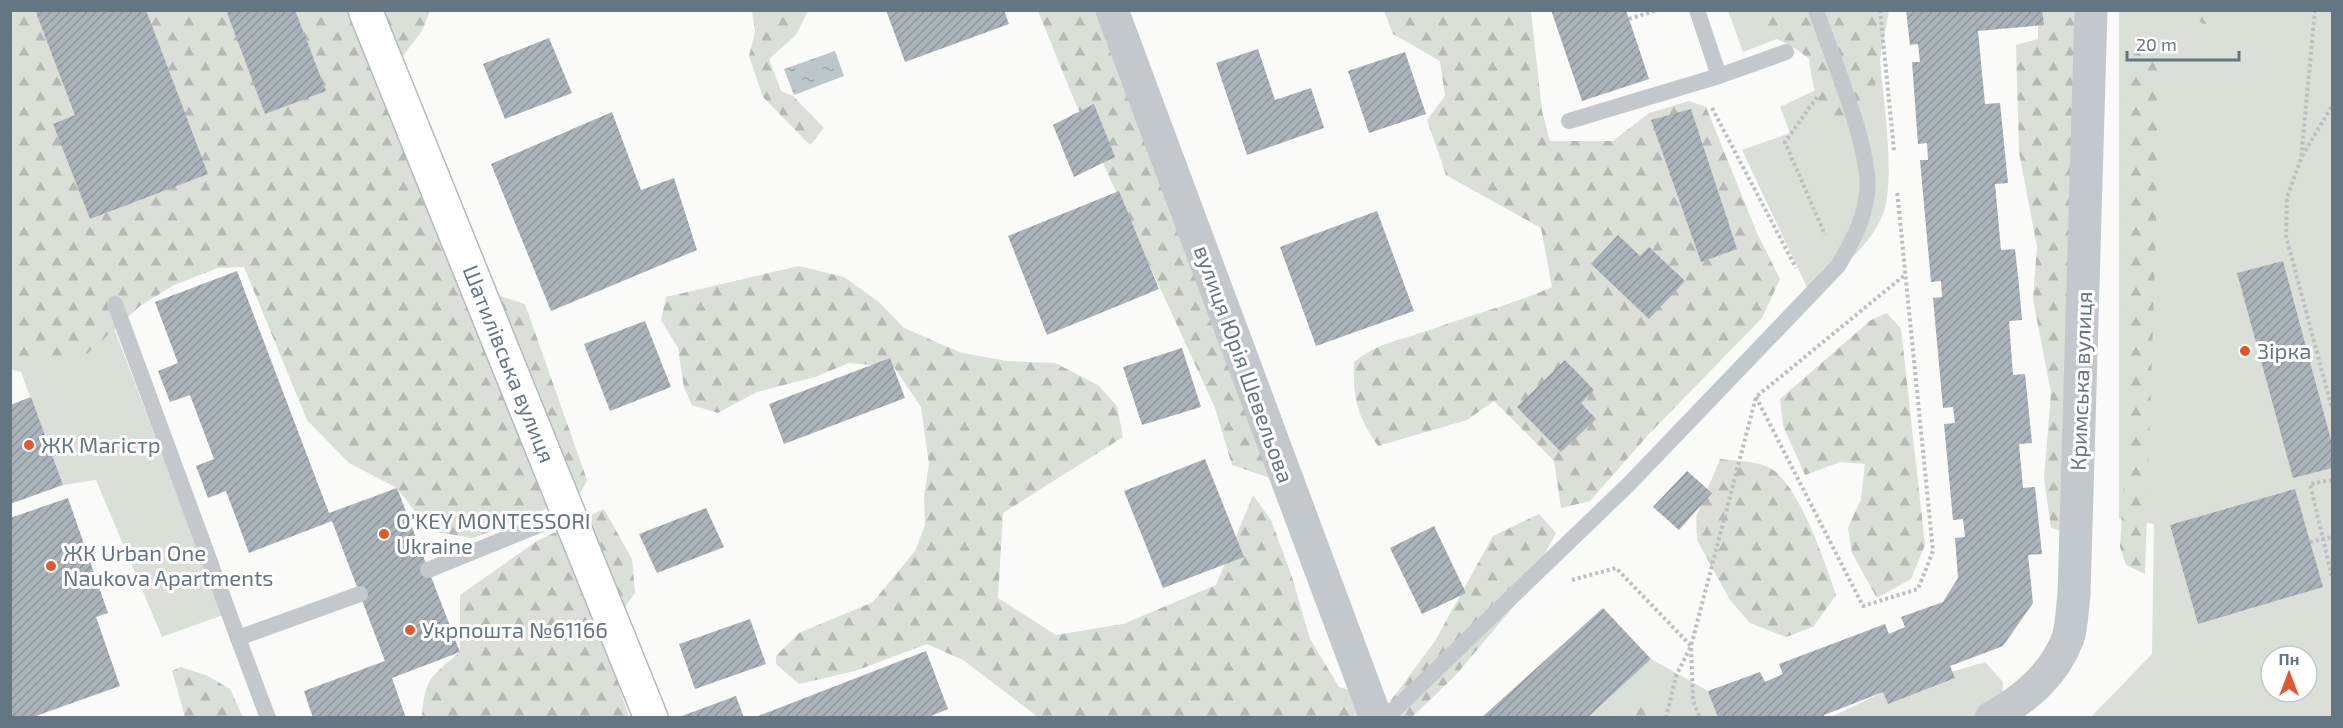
<svg xmlns="http://www.w3.org/2000/svg" width="2343" height="728" viewBox="0 0 2343 728" font-family="'Exo 2',sans-serif">
  <defs>
    <pattern id="forest-firs" width="22" height="20" patternUnits="userSpaceOnUse" patternTransform="scale(1.5)"><rect width="22" height="20" fill="#dadfd7"/><path d="M5 1l3.5 6h-7zM16 11l3.5 6h-7z" fill="#b4b9b4"/></pattern>
    <pattern id="water-ripples" width="26" height="14" patternUnits="userSpaceOnUse" patternTransform="scale(1.5)"><rect width="26" height="14" fill="#bbc7cb"/><path d="M2 4q2-2 4 0t4 0M15 11q2-2 4 0t4 0" fill="none" stroke="#9ca6aa"/></pattern>
    <pattern id="building-hatch" width="6" height="6" patternUnits="userSpaceOnUse" patternTransform="scale(1.5)"><rect width="6" height="6" fill="#aab3b9"/><path d="M-1 1l2-2M0 6l6-6M5 7l2-2" fill="none" stroke="#8e969c"/></pattern>
  </defs>
  <rect width="100%" height="100%" fill="#fafaf8"/>
  <!-- grass -->
  <g fill="#dadfd7" fill-rule="evenodd">
    <polygon points="1728,11 1805,11 1811,26 1743,52"/>
    <path d="M2119,11h213v706l-242,1 62,-64 2,-130 -35,-5zM2271,656h36v36h-36z"/>
    <path d="M1880,59c3,39 16,120 3,155 -13,33 -47,58 -72,82l-69,-146 48,-17 -10,-26z"/>
    <polygon points="109,315 223,615 162,637 96,480 63,485 15,356"/>
    <polygon points="1651,659 1708,691 1718,718 1587,718"/>
    <polygon points="1985,662 2003,682 2002,704 1976,717 1829,718 1883,692"/>
  </g>
  <!-- forest -->
  <g fill="url(#forest-firs)">
    <polygon points="10,11 430,11 422,31 380,86 451,268 487,292 525,304 587,480 579,496 473,538 430,531 397,488 349,463 307,420 244,267 218,268 174,285 140,306 87,354 40,362 19,372 11,369"/>
    <polygon points="752,11 808,11 796,35 769,59 781,91 793,96 824,128 810,145 763,97 749,56 755,32"/>
    <polygon points="1038,11 1098,11 1270,478 1232,465 1215,408 1075,102"/>
    <path d="M1384,11h147l11,100 8,30h63l36,-28 40,-12 17,6 51,126 23,46 -18,39 -113,116 -59,67 -29,7 -7,-47 -60,-60 -27,19 -89,26c-21,-31 -25,-46 -24,-84 24,-20 52,-23 81,-34 39,-14 79,-24 117,-41l-11,-59 -95,-53 -19,-55 18,-24 -5,-35 -47,-27z"/>
    <path d="M1740,11h149l-18,96 -33,17c-22,-16 -26,-41 -29,-65 -21,-20 -52,-23 -69,-48z"/>
    <polygon points="2038,11 2078,11 2067,533 2051,528 2044,478 2051,393 2033,299 2037,247 2019,152 2016,45 2038,39"/>
    <polygon points="2186,11 2239,11 2227,22 2203,24"/>
    <polygon points="2158,45 2156,231 2145,574 2126,565 2120,547 2125,459 2124,104 2127,62 2142,46"/>
    <polygon points="799,266 844,277 879,302 904,328 962,353 1007,361 1055,363 1098,385 1117,406 1123,437 1003,513 998,598 1056,635 1123,624 1216,585 1253,495 1271,520 1292,577 1310,639 1339,687 1389,703 1435,641 1493,536 1539,514 1556,533 1519,600 1455,676 1412,717 1038,717 963,660 927,644 855,671 799,684 776,664 776,656 799,633 873,602 915,551 925,525 924,496 929,464 921,407 894,367 849,363 815,377 757,392 718,413 692,405 684,388 678,348 661,320 666,297"/>
    <polygon points="1887,313 1901,329 1925,545 1911,579 1877,598 1852,553 1848,528 1861,499 1865,464 1840,462 1805,475 1783,426 1780,399 1871,320"/>
    <path d="M1720,459c15,2 38,2 50,9 30,18 55,95 66,127l-23,32 -27,10 -36,-14 -20,-23 -33,-60 -1,-23z"/>
    <path d="M604,509l28,50 3,34 -32,44 26,80 -207,1c3,-41 8,-40 38,-66v-57l77,-54z"/>
    <polygon points="181,667 208,676 230,689 243,717 185,717 172,671"/>
    <polygon points="1625,706 1653,708 1668,717 1610,717"/>
  </g>
  <!-- water -->
  <polygon fill="url(#water-ripples)" points="835,51 844,76 794,95 784,69"/>
  <!-- building -->
  <g fill="url(#building-hatch)">
    <polygon points="35,10 146,10 208,174 90,219 53,124 75,115"/>
    <polygon points="226,10 295,10 326,91 265,114"/>
    <polygon points="886,10 1004,10 1009,24 905,62"/>
    <polygon points="1551,10 1626,10 1649,79 1582,101"/>
    <polygon points="1906,10 2042,10 2044,25 1978,31 1985,104 2000,103 2008,183 1995,184 2001,250 2015,249 2019,285 2022,320 2009,321 2013,375 2025,374 2032,443 2019,444 2023,488 2035,487 2042,554 2028,555 2033,603 2003,646 1950,666 1955,678 1888,704 1883,692 1824,715 1825,718 1718,718 1708,691 1760,672 1765,682 1783,674 1779,664 1885,624 1889,634 1905,627 1901,617 1943,602 1958,578 1955,538 1965,537 1963,519 1953,520 1944,424 1955,423 1953,407 1943,408 1933,298 1942,297 1941,281 1931,282 1920,160 1928,160 1927,143 1918,144 1912,62 1920,62 1918,44 1910,45"/>
    <polygon points="549,38 572,93 505,119 483,64"/>
    <polygon points="1258,49 1275,100 1311,88 1324,128 1247,155 1216,63"/>
    <polygon points="1405,52 1426,114 1369,133 1348,71"/>
    <polygon points="1094,104 1115,157 1074,177 1053,125"/>
    <polygon points="1691,109 1737,249 1701,262 1651,120"/>
    <polygon points="612,112 641,190 674,178 697,250 551,311 491,164"/>
    <polygon points="1119,191 1159,289 1047,335 1008,236"/>
    <polygon points="1377,211 1414,311 1316,346 1280,247"/>
    <polygon points="1618,235 1640,256 1649,247 1685,281 1649,319 1591,264"/>
    <polygon points="2283,261 2332,444 2332,468 2293,478 2237,273"/>
    <polygon points="237,271 329,513 397,488 460,652 392,678 406,718 313,718 304,691 385,661 332,521 249,553 226,491 208,498 196,466 214,459 190,395 170,402 158,371 178,363 155,302"/>
    <polygon points="645,321 671,387 610,411 584,344"/>
    <polygon points="1182,348 1201,407 1142,425 1123,367"/>
    <polygon points="890,358 905,398 784,444 769,404"/>
    <polygon points="1565,360 1594,390 1581,403 1596,419 1561,452 1517,407"/>
    <polygon points="31,397 63,485 10,504 10,405"/>
    <polygon points="1205,459 1244,557 1163,588 1124,491"/>
    <polygon points="1687,471 1712,493 1679,530 1653,507"/>
    <polygon points="2295,489 2323,587 2198,624 2170,525"/>
    <polygon points="68,498 108,613 96,617 120,686 30,718 10,718 10,518"/>
    <polygon points="706,508 724,547 657,573 639,534"/>
    <polygon points="1434,526 1466,593 1422,614 1390,548"/>
    <polygon points="1603,608 1651,659 1587,718 1481,718"/>
    <polygon points="750,619 766,664 695,689 679,644"/>
    <polygon points="926,651 948,709 926,718 753,718"/>
    <polygon points="736,696 744,718 679,718 679,717"/>
  </g>
  <g fill="none" stroke-linecap="round" stroke-linejoin="round">
    <defs>
      <polyline id="secondary" points="365,10 651,718"/>
    </defs>
    <!-- secondary casing -->
    <use href="#secondary" stroke="#b3babf" stroke-width="36"/>
    <!-- path -->
    <g stroke="#bbbfc2" stroke-width="4" stroke-dasharray="3 3" stroke-linecap="butt">
      <polyline points="1880,10 1894,150"/>
      <polyline points="2315,10 2301,159 2287,197 2286,236 2332,409"/>
      <polyline points="1629,19 1657,10"/>
      <polyline points="1817,97 1785,142 1825,235"/>
      <polyline points="1712,108 1796,268"/>
      <polyline points="2302,156 2332,106"/>
      <polyline points="1756,397 1863,606 1918,589 1933,551 1897,190"/>
      <polyline points="2332,480 2310,484 2332,577"/>
      <polyline points="2310,542 2332,537"/>
      <polyline points="1572,580 1616,568 1691,646 1693,701 1700,718"/>
      <polyline points="1666,718 1676,676 1691,646 1756,397 1906,274"/>
    </g>
    <!-- lane -->
    <g stroke="#c3c8cc" stroke-width="16">
      <polyline points="1697,10 1719,76"/>
      <polyline points="1569,121 1719,76 1786,52"/>
      <polyline points="115,304 238,638 360,594"/>
      <polyline points="428,570 569,513"/>
      <polyline points="238,638 268,718"/>
      <path d="M1386,718l243,-234 209,-218c14,-24 26,-45 29,-73 5,-44 -36,-138 -51,-183"/>
    </g>
    <!-- street -->
    <g stroke="#c3c8cc" stroke-width="33">
      <polyline points="1112,10 1376,718"/>
      <path d="M1991,718c34,-19 63,-43 77,-80 4,-13 4,-29 6,-43l17,-585"/>
    </g>
    <!-- secondary -->
    <use href="#secondary" stroke="#fff" stroke-width="33"/>
  </g>
  <!-- markers -->
  <g fill="#e4572e" stroke="#fff" stroke-width="2">
    <circle cx="2245" cy="351" r="6"/>
    <circle cx="29" cy="445" r="6"/>
    <circle cx="384" cy="534" r="6"/>
    <circle cx="51" cy="566" r="6"/>
    <circle cx="410" cy="630" r="6"/>
  </g>
  <g text-anchor="middle" stroke-width="6" stroke-linejoin="round" paint-order="stroke">
    <!-- poi labels -->
    <g font-size="22" fill="#657683" stroke="#fff" text-anchor="start">
      <text x="2257" y="359">Зірка</text>
      <text x="41" y="453">ЖК Магістр</text>
      <text x="396" y="529">O'KEY MONTESSORI<tspan x="396" dy="25">Ukraine</tspan></text>
      <text x="63" y="561">ЖК Urban One<tspan x="63" dy="25">Naukova Apartments</tspan></text>
      <text x="422" y="638">Укрпошта №61166</text>
    </g>
    <!-- street labels -->
    <g font-size="22" fill="#657683" stroke="#fff">
      <text transform="translate(509 364) rotate(68)" y="8">Шатилівська вулиця</text>
      <text transform="translate(1244 364) rotate(70)" y="8">вулиця Юрія Шевельова</text>
      <text transform="translate(2081 381) rotate(-88)" y="8">Кримська вулиця</text>
    </g>
  </g>
  <!-- border -->
  <rect width="2343" height="728" fill="none" stroke="#657683" stroke-width="24"/>
  <!-- north arrow -->
  <g transform="translate(2289 674)"><circle r="28" fill="#ffffff" stroke="#c1c8cd" stroke-width="1.5"/>
  <path d="M0-4.5L10 22L0 15L-10 22Z" fill="#e4572e"/>
  <text y="-9" font-size="16" font-weight="bold" text-anchor="middle" fill="#657683">Пн</text>
  </g>
  <!-- scale -->
  <path d="M2127 51v9h112v-9" fill="none" stroke="#657683" stroke-width="3"/>
  <text x="2136" y="51" font-size="18" fill="#657683" stroke="#ffffff" stroke-width="4.5" paint-order="stroke">20 m</text>
</svg>
